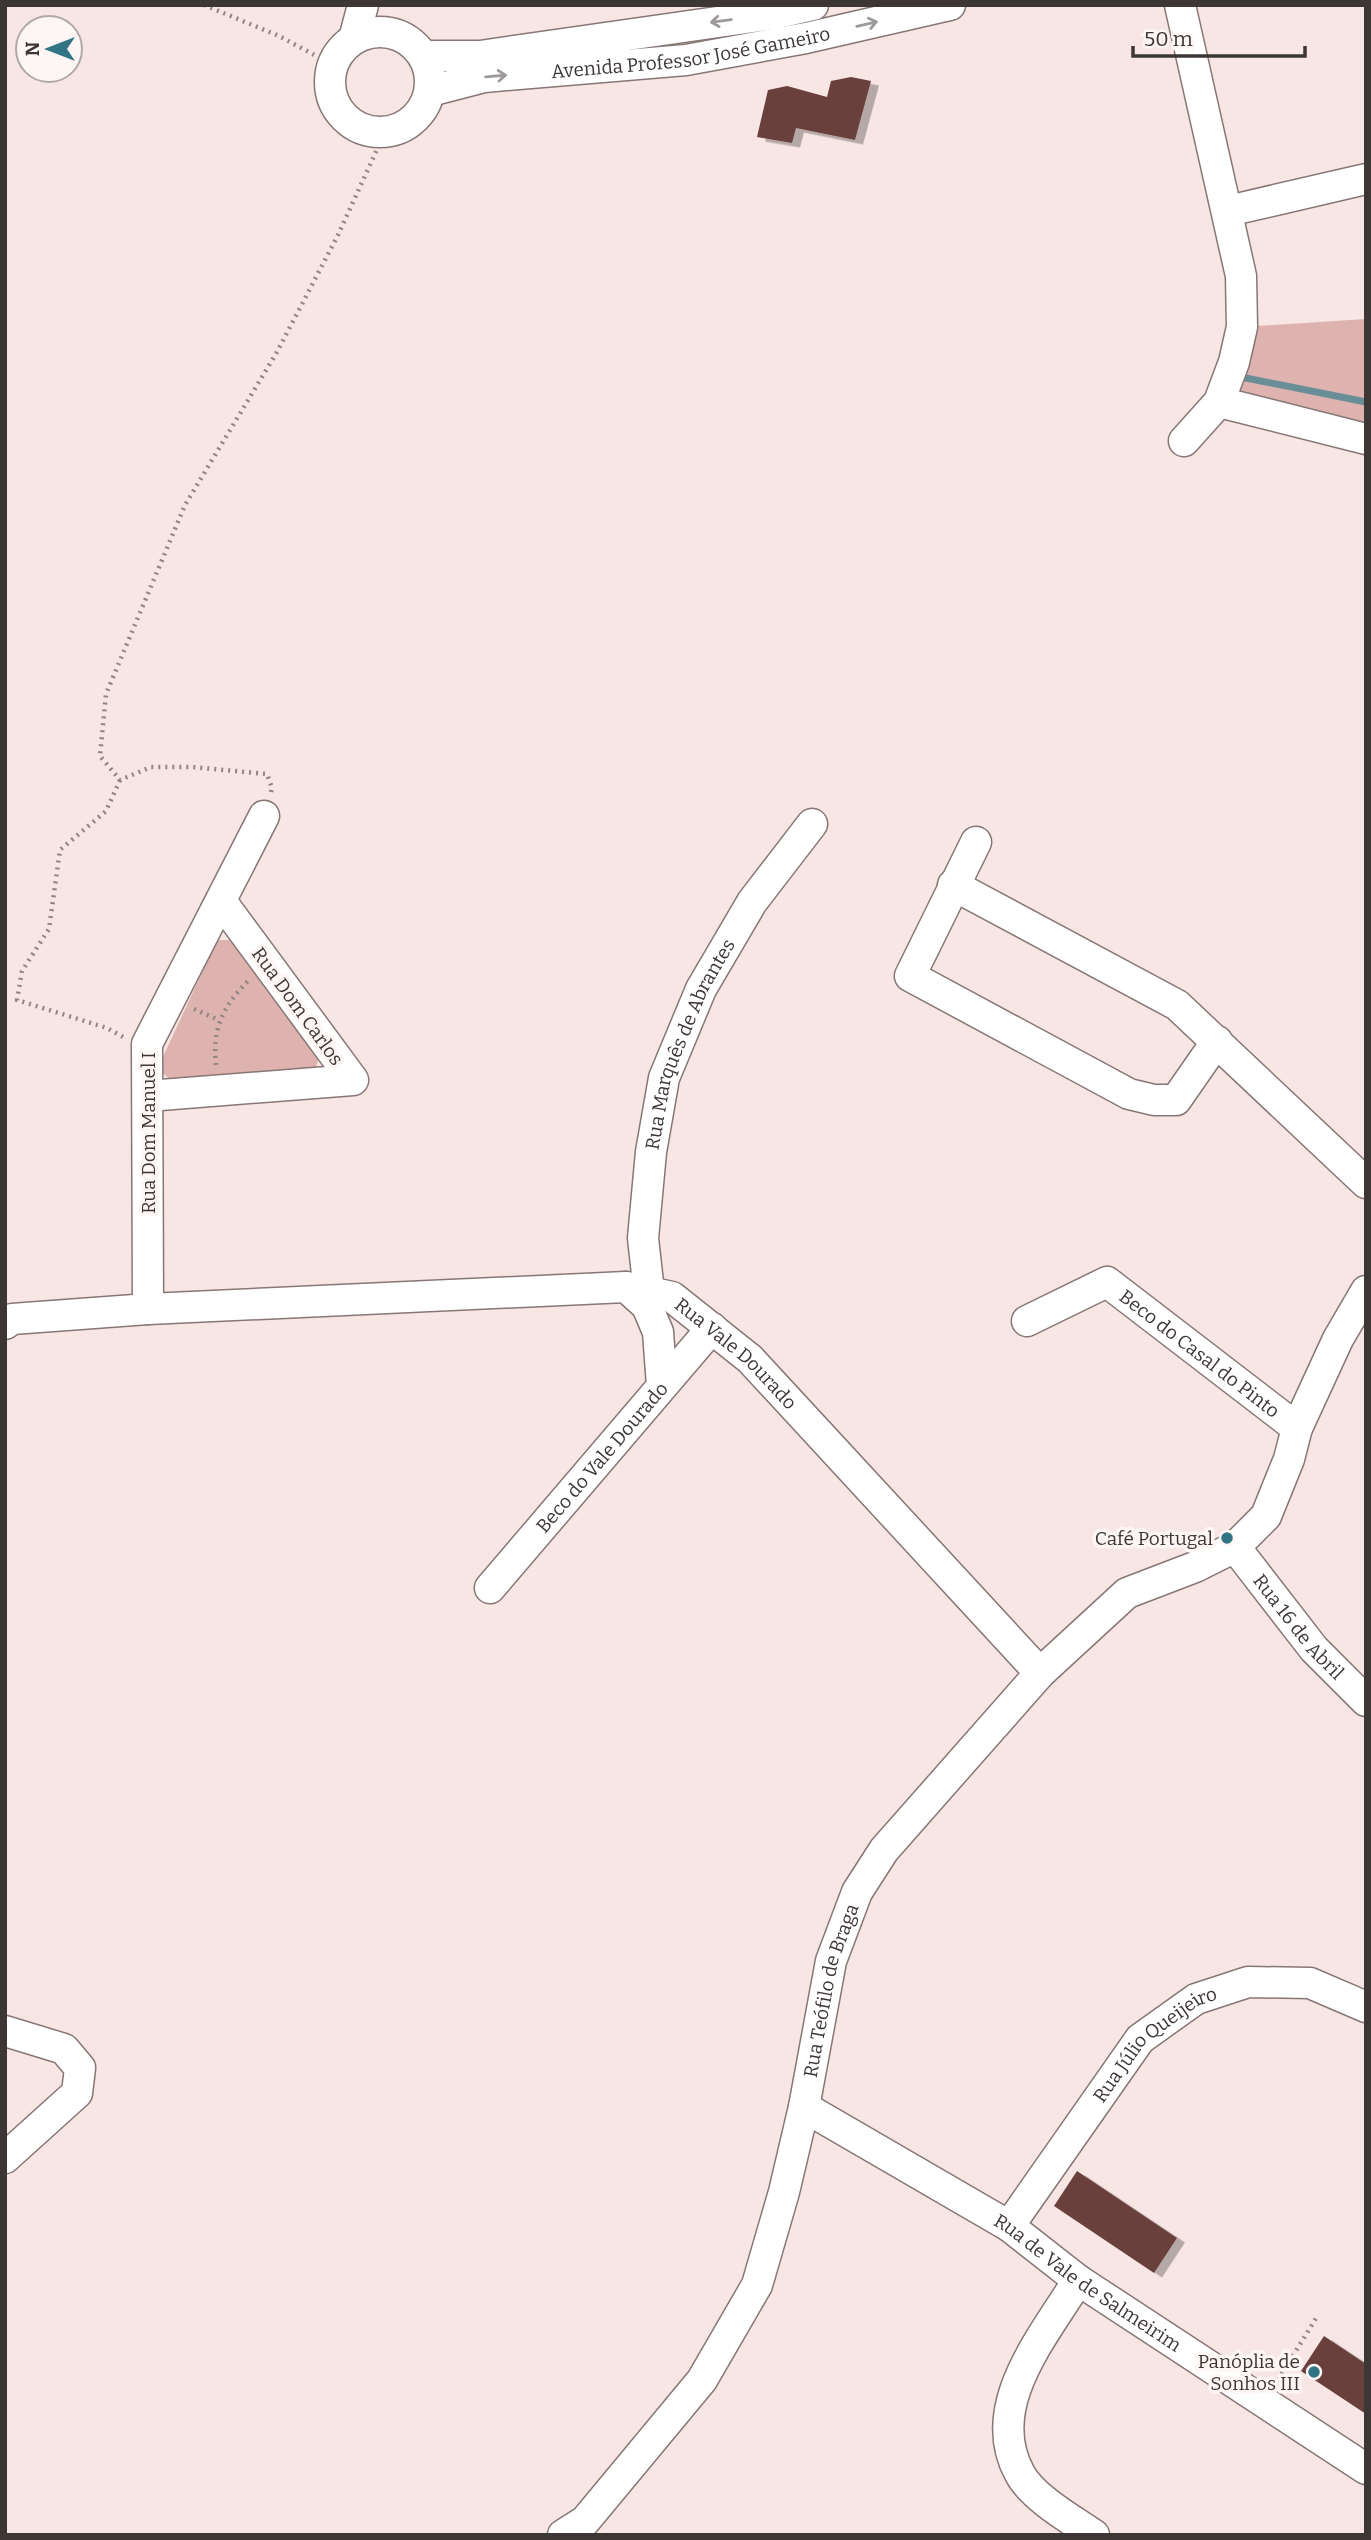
<svg xmlns="http://www.w3.org/2000/svg" width="1371" height="2540" viewBox="0 0 1371 2540" font-family="Bitter,serif">
  <defs>
    <filter id="shadow"><feDropShadow dx="8" dy="4.5" stdDeviation="0" flood-color="#0004"/></filter>
  </defs>
  <rect width="100%" height="100%" fill="#f7e6e4"/>
  <!-- green -->
  <g fill="#deb2ae">
    <polygon points="1366,319 1366,439 1219,402 1242,327"/>
    <polygon points="217,940 232,940 319,1058 316,1067 174,1083 159,1070 162,1059"/>
  </g>
  <g fill="none" stroke-linecap="round" stroke-linejoin="round">
    <!-- stream -->
    <polyline stroke="#6a8e98" stroke-width="7" points="1236,376 1366,402"/>
  </g>
  <!-- building -->
  <g fill="#6a3f3d" filter="url(#shadow)">
    <polygon points="851,77 871,81 855,140 796,128 792,143 757,137 768,90 787,86 827,97 831,81"/>
    <polygon points="1077,2171 1177,2238 1154,2273 1054,2206"/>
    <polygon points="1324,2336 1366,2364 1366,2414 1301,2371"/>
  </g>
  <g fill="none" stroke-linecap="round" stroke-linejoin="round">
    <defs>
      <g id="minor">
        <polyline points="1180,5 1241,276 1242,327 1234,362 1219,402 1184,441"/>
        <circle cx="380" cy="82" r="50"/>
        <polyline points="354,39 363,5"/>
        <polyline points="423,56 480,56 774,14 813,5"/>
        <path id="s1" d="M430,91l54,-14 202,-17 120,-22 144,-33"/>
        <polyline points="1228,211 1366,179"/>
        <polyline points="1219,402 1366,439"/>
        <polyline points="976,842 910,976 1129,1094 1154,1100 1176,1100 1217,1041"/>
        <polyline points="953,885 1177,1005 1366,1183"/>
        <polyline points="148,1096 353,1080 221,901"/>
        <polyline points="626,1287 647,1306 658,1332 662,1386"/>
        <path id="s2" d="M649,1292l-6,-54 8,-86 13,-74 37,-89 51,-87 60,-78"/>
        <polyline points="148,1309 147,1044 264,816"/>
        <path id="s3" d="M1027,1321l80,-39 190,146"/>
        <path id="s4" d="M5,1324l7,-5 136,-10 478,-22 46,10 78,62 290,314"/>
        <path id="s5" d="M1235,1547l79,102 52,52"/>
        <path id="s6" d="M490,1588l222,-260"/>
        <polyline points="5,2031 64,2049 80,2068 77,2093 5,2158"/>
        <path id="s7" d="M804,2107l205,119 69,54 288,189"/>
        <path id="s8" d="M1009,2226l131,-187 56,-40 52,-17 62,1 56,24"/>
        <path d="M1078,2280c-33,55 -96,126 -58,194 13,24 52,46 74,61"/>
        <path id="s9" d="M563,2535l22,-14 117,-141 55,-95 27,-93 20,-85 27,-146 26,-69 27,-42 156,-177 87,-80 68,-26 40,-20 31,-31 23,-57 8,-31 41,-89 28,-48"/>
      </g>
    </defs>
    <!-- minor casing -->
    <use href="#minor" stroke="#867775" stroke-width="33"/>
    <!-- path -->
    <g stroke="#908584" stroke-width="4.5" stroke-dasharray="2 5" stroke-linecap="butt">
      <polyline points="204,5 279,36 333,65"/>
      <polyline points="120,780 106,811 60,850 49,929 22,971 17,1000 107,1028 125,1038"/>
      <polyline points="271,792 272,788 267,774 192,767 151,767 120,780 100,756 106,694 185,505 277,352 338,235 385,132"/>
      <polyline points="194,1009 219,1020"/>
      <path d="M216,1065c-4,-37 7,-59 33,-85"/>
      <polyline points="1278,2380 1318,2315"/>
    </g>
    <!-- minor -->
    <use href="#minor" stroke="#fff" stroke-width="30"/>
  </g>
  <!-- one-way arrows -->
  <defs><path id="oneway-shaft" d="M-6 0H5M1.5-3L5.5 0L1.5 3" fill="none" stroke-width="1.6" stroke-linecap="round" stroke-linejoin="round" transform="scale(1.75)"/></defs>
  <g stroke="#9e9a9a">
    <use href="#oneway-shaft" transform="translate(721 21) rotate(172)"/>
    <use href="#oneway-shaft" transform="translate(867 24) rotate(-13)"/>
    <use href="#oneway-shaft" transform="translate(496 76) rotate(-5)"/>
  </g>
  <!-- markers -->
  <g fill="#317585" stroke="#fdf6f5" stroke-width="2.5">
    <circle cx="1227" cy="1538" r="7"/>
    <circle cx="1314" cy="2372" r="7"/>
  </g>
  <g text-anchor="middle" stroke-width="7" stroke-linejoin="round" paint-order="stroke">
    <!-- street labels -->
    <g font-size="19" fill="#3c3635" stroke="#fdf6f5">
      <text dy="7" stroke="none"><textPath href="#s1" startOffset="264">Avenida Professor José Gameiro</textPath></text>
      <text transform="translate(298 1006) rotate(54)" y="7">Rua Dom Carlos</text>
      <text dy="7" stroke="none"><textPath href="#s2" startOffset="256">Rua Marquês de Abrantes</textPath></text>
      <text transform="translate(148 1133) rotate(-90)" y="7">Rua Dom Manuel I</text>
      <text dy="7" stroke="none"><textPath href="#s3" startOffset="206">Beco do Casal do Pinto</textPath></text>
      <text dy="7" stroke="none"><textPath href="#s4" startOffset="756">Rua Vale Dourado</textPath></text>
      <text dy="7" stroke="none"><textPath href="#s6" startOffset="172">Beco do Vale Dourado</textPath></text>
      <text dy="7" stroke="none"><textPath href="#s5" startOffset="102">Rua 16 de Abril</textPath></text>
      <text dy="7" stroke="none"><textPath href="#s9" startOffset="623">Rua Teófilo de Braga</textPath></text>
      <text dy="7" stroke="none"><textPath href="#s8" startOffset="236">Rua Júlio Queijeiro</textPath></text>
      <text dy="7" stroke="none"><textPath href="#s7" startOffset="334">Rua de Vale de Salmeirim</textPath></text>
    </g>
    <!-- poi labels -->
    <g font-size="19" fill="#3c3635" stroke="#fdf6f5" text-anchor="end">
      <text x="1213" y="1545">Café Portugal</text>
      <text x="1300" y="2368">Panóplia de<tspan x="1300" dy="22">Sonhos III</tspan></text>
    </g>
  </g>
  <!-- border -->
  <rect width="1371" height="2540" fill="none" stroke="#3c3635" stroke-width="14"/>
  <!-- north arrow -->
  <g transform="translate(49 49) rotate(270)"><circle r="33" fill="#fdf6f5" stroke="#b0a9a8" stroke-width="2"/>
  <path d="M0-5L12 26L0 18L-12 26Z" fill="#317585"/>
  <text y="-10" font-size="19" font-weight="bold" text-anchor="middle" fill="#3c3635">N</text>
  </g>
  <!-- scale -->
  <path d="M1133 46v10h172v-10" fill="none" stroke="#3c3635" stroke-width="3.5"/>
  <text x="1144" y="46" font-size="21" fill="#3c3635" stroke="#fdf6f5" stroke-width="5" paint-order="stroke">50 m</text>
</svg>
